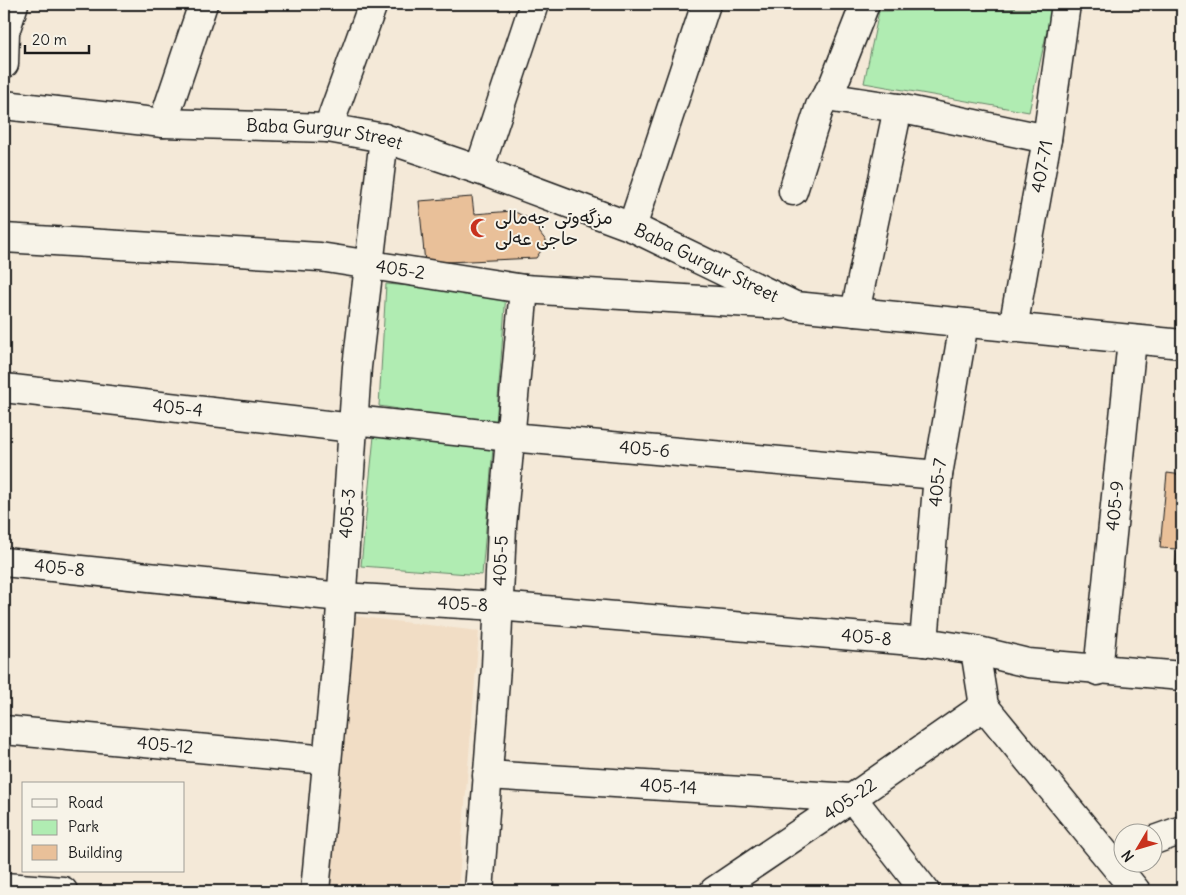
<svg xmlns="http://www.w3.org/2000/svg" width="1186" height="895" viewBox="0 0 1186 895" font-family="Delius,'Playpen Sans Arabic',sans-serif">
  <rect width="100%" height="100%" fill="#f4e9d8"/>
  <filter id="ink" filterUnits="userSpaceOnUse"><feTurbulence type="fractalNoise" baseFrequency=".02" numOctaves="2"/><feDisplacementMap in="SourceGraphic" scale="10" xChannelSelector="R" yChannelSelector="G"/><feConvolveMatrix kernelMatrix="1 2 1 2 8 2 1 2 1" color-interpolation-filters="sRGB"/></filter>
  <g filter="url(#ink)">
    <!-- built -->
    <polygon fill="#f1ddc5" points="352,616 479,631 458,891 329,891"/>
    <!-- green -->
    <g fill="#b0ecb2" stroke="#668467">
      <polygon points="1052,8 1029,112 864,83 879,11"/>
      <polygon points="386,284 506,294 496,424 379,406"/>
      <polygon points="374,436 493,448 482,575 361,566"/>
    </g>
    <!-- building -->
    <g fill="#e9c099" stroke="#1c1c1c">
      <polygon points="472,197 474,214 513,211 538,223 540,233 547,242 536,258 425,263 419,201"/>
      <polygon points="1167,473 1182,475 1182,573 1175,572 1177,549 1160,548"/>
    </g>
    <g fill="none" stroke-linecap="round" stroke-linejoin="round">
      <defs>
        <g id="minor">
          <polyline points="4,64 5,32 14,4"/>
          <polyline points="826,97 898,108 1047,139"/>
          <path id="s1" d="M4,105l159,18 165,5 56,10 95,32 153,57 163,79 387,38"/>
          <polyline points="163,123 203,4"/>
          <polyline points="328,128 373,4"/>
          <polyline points="479,170 534,4"/>
          <polyline points="793,191 820,106 834,83 865,4"/>
          <polyline points="632,227 706,4"/>
          <path id="s2" d="M4,238l316,19 204,32 257,16"/>
          <polyline points="855,312 898,108"/>
          <path id="s3" d="M1013,328l34,-189 19,-135"/>
          <path id="s4" d="M4,388l349,40"/>
          <path id="s5" d="M354,420l156,17 428,38"/>
          <path id="s6" d="M4,562l337,35 157,9 426,36 51,8 53,13 154,13"/>
          <path id="s7" d="M924,642l14,-167 26,-152"/>
          <polyline points="975,650 984,706 1136,891"/>
          <path id="s8" d="M1098,671l34,-331"/>
          <path id="s9" d="M4,730l323,30"/>
          <path id="s10" d="M487,775l365,23 73,93"/>
          <polyline points="1154,840 1182,830"/>
          <polyline points="4,887 63,891"/>
          <path id="s11" d="M315,891l24,-256 18,-268 27,-229"/>
          <path id="s12" d="M479,891l17,-224 6,-141 22,-237"/>
          <path id="s13" d="M714,891l138,-93 132,-92"/>
        </g>
      </defs>
      <!-- minor casing -->
      <use href="#minor" stroke="#1c1c1c" stroke-width="31"/>
      <!-- minor -->
      <use href="#minor" stroke="#f7f3e8" stroke-width="28"/>
    </g>
  </g>
  <!-- icons -->
  <defs>
    <symbol id="mosque-bare" viewBox="-9 -9 18 18"><path d="M3.5-4.9A6 6 0 1 0 3.5 4.9A5 5 0 1 1 3.5-4.9Z" fill="#c8321e" stroke="#f7f3e8" stroke-width="2.5" paint-order="stroke"/></symbol>
  </defs>
  <g fill-rule="evenodd">
    <use href="#mosque-bare" x="466" y="214" width="28" height="28"/>
  </g>
  <g text-anchor="middle" stroke-width="4" stroke-linejoin="round" paint-order="stroke">
    <!-- street labels -->
    <g font-size="18" fill="#1c1c1c" stroke="#f7f3e8">
      <text dy="6" stroke="none"><textPath href="#s1" startOffset="322">Baba Gurgur Street</textPath></text>
      <text dy="6" stroke="none"><textPath href="#s3" startOffset="164">407-71</textPath></text>
      <text dy="6" stroke="none"><textPath href="#s1" startOffset="728">Baba Gurgur Street</textPath></text>
      <text dy="6" stroke="none"><textPath href="#s2" startOffset="398">405-2</textPath></text>
      <text dy="6" stroke="none"><textPath href="#s4" startOffset="175">405-4</textPath></text>
      <text dy="6" stroke="none"><textPath href="#s5" startOffset="292">405-6</textPath></text>
      <text dy="6" stroke="none"><textPath href="#s7" startOffset="160">405-7</textPath></text>
      <text dy="6" stroke="none"><textPath href="#s8" startOffset="166">405-9</textPath></text>
      <text dy="6" stroke="none"><textPath href="#s11" startOffset="379">405-3</textPath></text>
      <text dy="6" stroke="none"><textPath href="#s12" startOffset="331">405-5</textPath></text>
      <text dy="6" stroke="none"><textPath href="#s6" startOffset="56">405-8</textPath></text>
      <text dy="6" stroke="none"><textPath href="#s6" startOffset="461">405-8</textPath></text>
      <text dy="6" stroke="none"><textPath href="#s6" startOffset="866">405-8</textPath></text>
      <text dy="6" stroke="none"><textPath href="#s9" startOffset="162">405-12</textPath></text>
      <text dy="6" stroke="none"><textPath href="#s10" startOffset="182">405-14</textPath></text>
      <text dy="6" stroke="none"><textPath href="#s13" startOffset="164">405-22</textPath></text>
    </g>
    <!-- poi labels -->
    <g font-size="18" fill="#1c1c1c" stroke="#f7f3e8" text-anchor="start">
      <text x="495" y="224">مزگەوتی جەمالی<tspan x="495" dy="21">حاجی عەلی</tspan></text>
    </g>
  </g>
  <!-- margin -->
  <rect width="1186" height="895" fill="none" stroke="#f7f3e8" stroke-width="20"/>
  <rect x="10" y="10" width="1166" height="875" fill="none" stroke="#1c1c1c" stroke-width="2" filter="url(#ink)"/>
  <!-- legend -->
  <rect x="22" y="782" width="162" height="90" fill="#f7f3e8" stroke="#9f9d96"/>
  <rect x="32" y="799" width="25" height="8" fill="#f7f3e8" stroke="#9f9d96"/>
  <text x="68" y="808" font-size="15" fill="#1c1c1c">Road</text>
  <rect x="32" y="820" width="25" height="15" fill="#b0ecb2" stroke="#9f9d96"/>
  <text x="68" y="832" font-size="15" fill="#1c1c1c">Park</text>
  <rect x="32" y="845" width="25" height="15" fill="#e9c099" stroke="#9f9d96"/>
  <text x="68" y="858" font-size="15" fill="#1c1c1c">Building</text>
  <!-- north arrow -->
  <g transform="translate(1138 848) rotate(232)"><circle r="24" fill="#f7f3e8" stroke="#9f9d96"/>
  <path d="M0-4L9 19L0 12L-9 19Z" fill="#c8321e"/>
  <text y="-8" font-size="14" font-weight="bold" text-anchor="middle" fill="#1c1c1c">N</text>
  </g>
  <!-- scale -->
  <path d="M25 45v8h64v-8" fill="none" stroke="#1c1c1c" stroke-width="2.5"/>
  <text x="32" y="45" font-size="15" fill="#1c1c1c" stroke="#f7f3e8" stroke-width="4" paint-order="stroke">20 m</text>
</svg>
